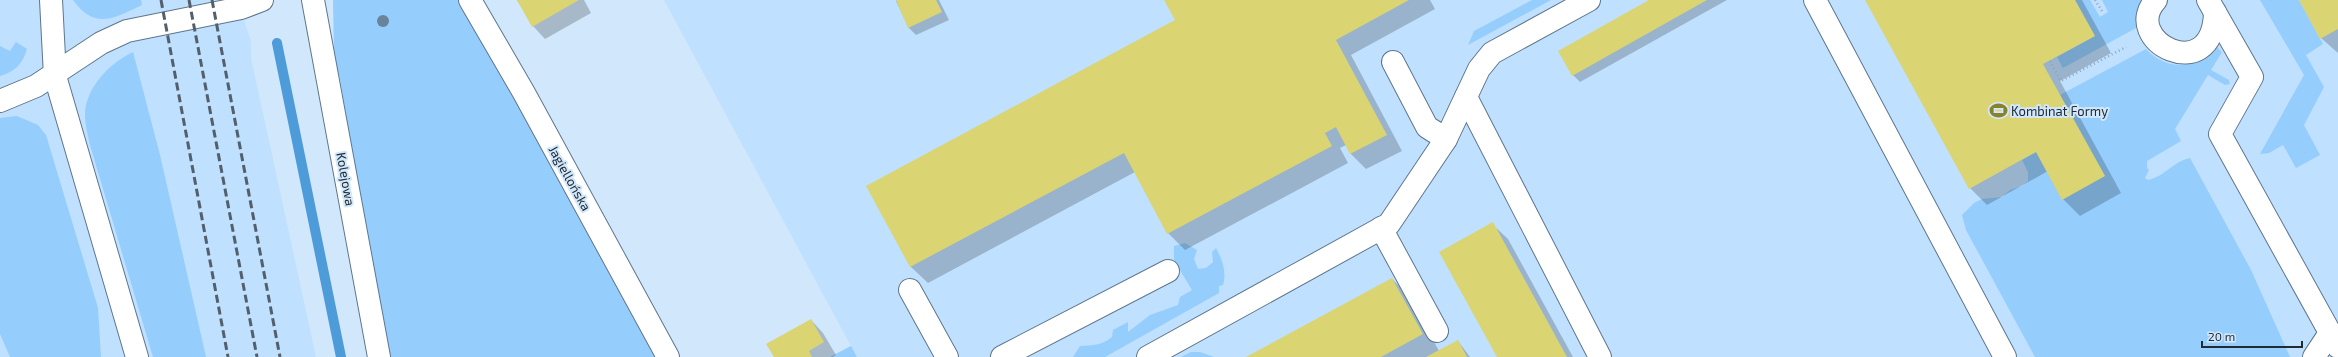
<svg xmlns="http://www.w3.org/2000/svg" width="2338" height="357" viewBox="0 0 2338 357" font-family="'Exo 2',sans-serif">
  <rect width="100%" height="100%" fill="#d1e7fb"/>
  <!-- built -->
  <g fill="#bfe0fe">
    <polygon points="0,0 237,0 251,41 251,58 316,357 0,357"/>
    <polygon points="664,0 2338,0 2338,357 857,357"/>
  </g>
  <!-- green -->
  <g fill="#95cdfd">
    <path d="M73,0h68l1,5c-29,14 -47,25 -69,-5z"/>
    <polygon points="333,0 458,0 663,357 391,357 379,313 340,79 334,56"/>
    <polygon points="1532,0 1551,0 1468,45 1474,31"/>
    <polygon points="2075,0 2090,0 2100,17 2108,12 2102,0 2141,0 2136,14 2136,28 2063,68 2057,57 2095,36"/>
    <polygon points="2260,0 2299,0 2323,44 2306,55 2324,87 2304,125 2320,155 2296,168 2283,145 2269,153 2260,154 2304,75"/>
    <path d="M16,42l11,7c-4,15 -13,23 -27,27v-30l10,5z"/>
    <path d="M2217,47l5,5 -11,18 18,10 1,4 -5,1 -17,-10 -33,54 6,12 -34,20v7l2,2 -4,8 3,2c16,-3 26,-19 42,-22l61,112 39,87h-255l-69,-127 -4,-15 12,-12 8,-4 20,-2 8,-7 12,-4 6,-5v-9l-6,-12 14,-8 69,24 -45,-81 86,-46c20,22 52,21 71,-2z"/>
    <path d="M133,52l27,103 46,202h-53l-63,-212c-2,-10 -5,-20 -5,-31 1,-27 25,-51 48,-62z"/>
    <polygon points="17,116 38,125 46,135 98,308 101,357 10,357 0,334 0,118"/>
    <path d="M1185,243l12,7 -3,9 4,10 8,-1 7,-6 -1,-10 4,-4c6,11 11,24 7,37l-4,1v7l-114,64h-32l7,-11c13,-1 21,0 32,-9l1,-7 15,-8v10l22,-17 28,-10 2,-8 12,-7 -18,-30v-14z"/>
    <polygon points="851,346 857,357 830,357"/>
    <polygon points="1191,352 1200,352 1214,357 1181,357"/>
  </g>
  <!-- shadow -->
  <g fill="#0003">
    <polygon points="517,0 584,0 591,13 545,39 533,26"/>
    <polygon points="899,0 939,0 949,20 916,35 909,28 896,1"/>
    <polygon points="1165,0 1430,0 1435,9 1351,55 1402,151 1366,169 1351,154 1346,145 1340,148 1348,163 1185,250 1168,233 1135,172 928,283 911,267 868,186 1176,20"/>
    <polygon points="1651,0 1727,0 1580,82 1573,75"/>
    <polygon points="1867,0 2082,0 2111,53 2060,81 2121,193 2080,216 2063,199 2048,171 1987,205 1970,188"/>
    <polygon points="2300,0 2338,0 2338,53 2321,38"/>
    <polygon points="1492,224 1508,239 1573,357 1499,357"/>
    <polygon points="1392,279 1409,296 1439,351 1458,341 1470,357 1248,357"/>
    <polygon points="811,320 823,333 836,355 833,357 775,357"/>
  </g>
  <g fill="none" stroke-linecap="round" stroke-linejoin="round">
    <!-- stream -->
    <polyline stroke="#4e9bda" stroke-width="10" points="277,43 341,357"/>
  </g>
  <!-- building -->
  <g fill="#dad472">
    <polygon points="517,0 579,0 532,27"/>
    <polygon points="896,0 936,0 942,12 908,28"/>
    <polygon points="1164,0 1409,0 1336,40 1387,135 1350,154 1336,127 1325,133 1332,146 1167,234 1124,153 910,267 866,186 1175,20"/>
    <polygon points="1649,0 1707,0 1572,76 1558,51"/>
    <polygon points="1865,0 2075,0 2095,36 2043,64 2105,176 2062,200 2036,152 1969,189"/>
    <polygon points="2299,0 2338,0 2338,29 2320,39"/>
    <polygon points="1493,222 1567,357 1497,357 1439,252"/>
    <polygon points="1392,278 1423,334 1381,357 1246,357"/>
    <polygon points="811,319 824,342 809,351 812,357 774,357 766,344"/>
    <polygon points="1458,340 1467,357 1426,357"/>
  </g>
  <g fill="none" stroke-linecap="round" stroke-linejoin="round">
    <defs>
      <g id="minor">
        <polyline points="51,0 55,76 137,357"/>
        <polyline points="313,0 379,357"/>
        <polyline points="470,0 524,93 668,357"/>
        <polyline points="1815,0 2005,357"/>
        <path d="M2156,0c-37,40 57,89 59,12"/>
        <polyline points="2208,0 2252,77 2220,134 2338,347"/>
        <polyline points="1393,62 1427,127 1446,139"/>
        <polyline points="1466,97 1600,357"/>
        <polyline points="0,101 36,86 101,43 127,31 241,8 262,0"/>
        <polyline points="1381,228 1437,331"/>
        <polyline points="910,290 947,357"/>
        <polyline points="1002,357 1168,271"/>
        <polyline points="1148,357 1389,224 1446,139 1479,69 1492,53 1589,0"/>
        <polyline points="2314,357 2330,333"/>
      </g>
    </defs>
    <!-- minor casing -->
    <use href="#minor" stroke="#5e768c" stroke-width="24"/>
    <!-- path -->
    <g stroke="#93a5b5" stroke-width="2.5" stroke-dasharray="1 3" stroke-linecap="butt">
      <polyline points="2095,0 2102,11"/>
      <polyline points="2050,61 2061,81 2126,47"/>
    </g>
    <!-- minor -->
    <use href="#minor" stroke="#fff" stroke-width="22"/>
    <!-- rail -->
    <g stroke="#53606c" stroke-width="3" stroke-dasharray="8 4" stroke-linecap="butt">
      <polyline points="161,0 228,357"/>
      <polyline points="189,0 257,357"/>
      <polyline points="212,0 280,357"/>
    </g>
  </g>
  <!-- trees -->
  <circle fill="#68849b" cx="383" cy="21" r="6"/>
  <!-- icons -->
  <defs>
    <symbol id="stadium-bare" viewBox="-9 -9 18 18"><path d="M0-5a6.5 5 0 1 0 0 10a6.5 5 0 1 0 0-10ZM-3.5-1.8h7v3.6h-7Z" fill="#88832b" stroke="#d1e7fb" stroke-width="2.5" paint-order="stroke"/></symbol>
  </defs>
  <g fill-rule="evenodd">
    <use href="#stadium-bare" x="1986" y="98" width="25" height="25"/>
  </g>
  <g text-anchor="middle" stroke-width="4" stroke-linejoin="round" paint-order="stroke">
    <!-- poi labels -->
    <g font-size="13" fill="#212b34" stroke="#d1e7fb" text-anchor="start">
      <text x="2011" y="116">Kombinat Formy</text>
    </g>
    <!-- street labels -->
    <g font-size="13" fill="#212b34" stroke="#d1e7fb">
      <text transform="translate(570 178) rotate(61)" y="5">Jagiellońska</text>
      <text transform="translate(346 179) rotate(80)" y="5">Kolejowa</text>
    </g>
  </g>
  <!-- scale -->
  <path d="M2202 341v6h100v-6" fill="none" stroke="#212b34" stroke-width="2"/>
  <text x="2208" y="341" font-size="12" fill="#212b34" stroke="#d1e7fb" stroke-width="3" paint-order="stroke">20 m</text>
</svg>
